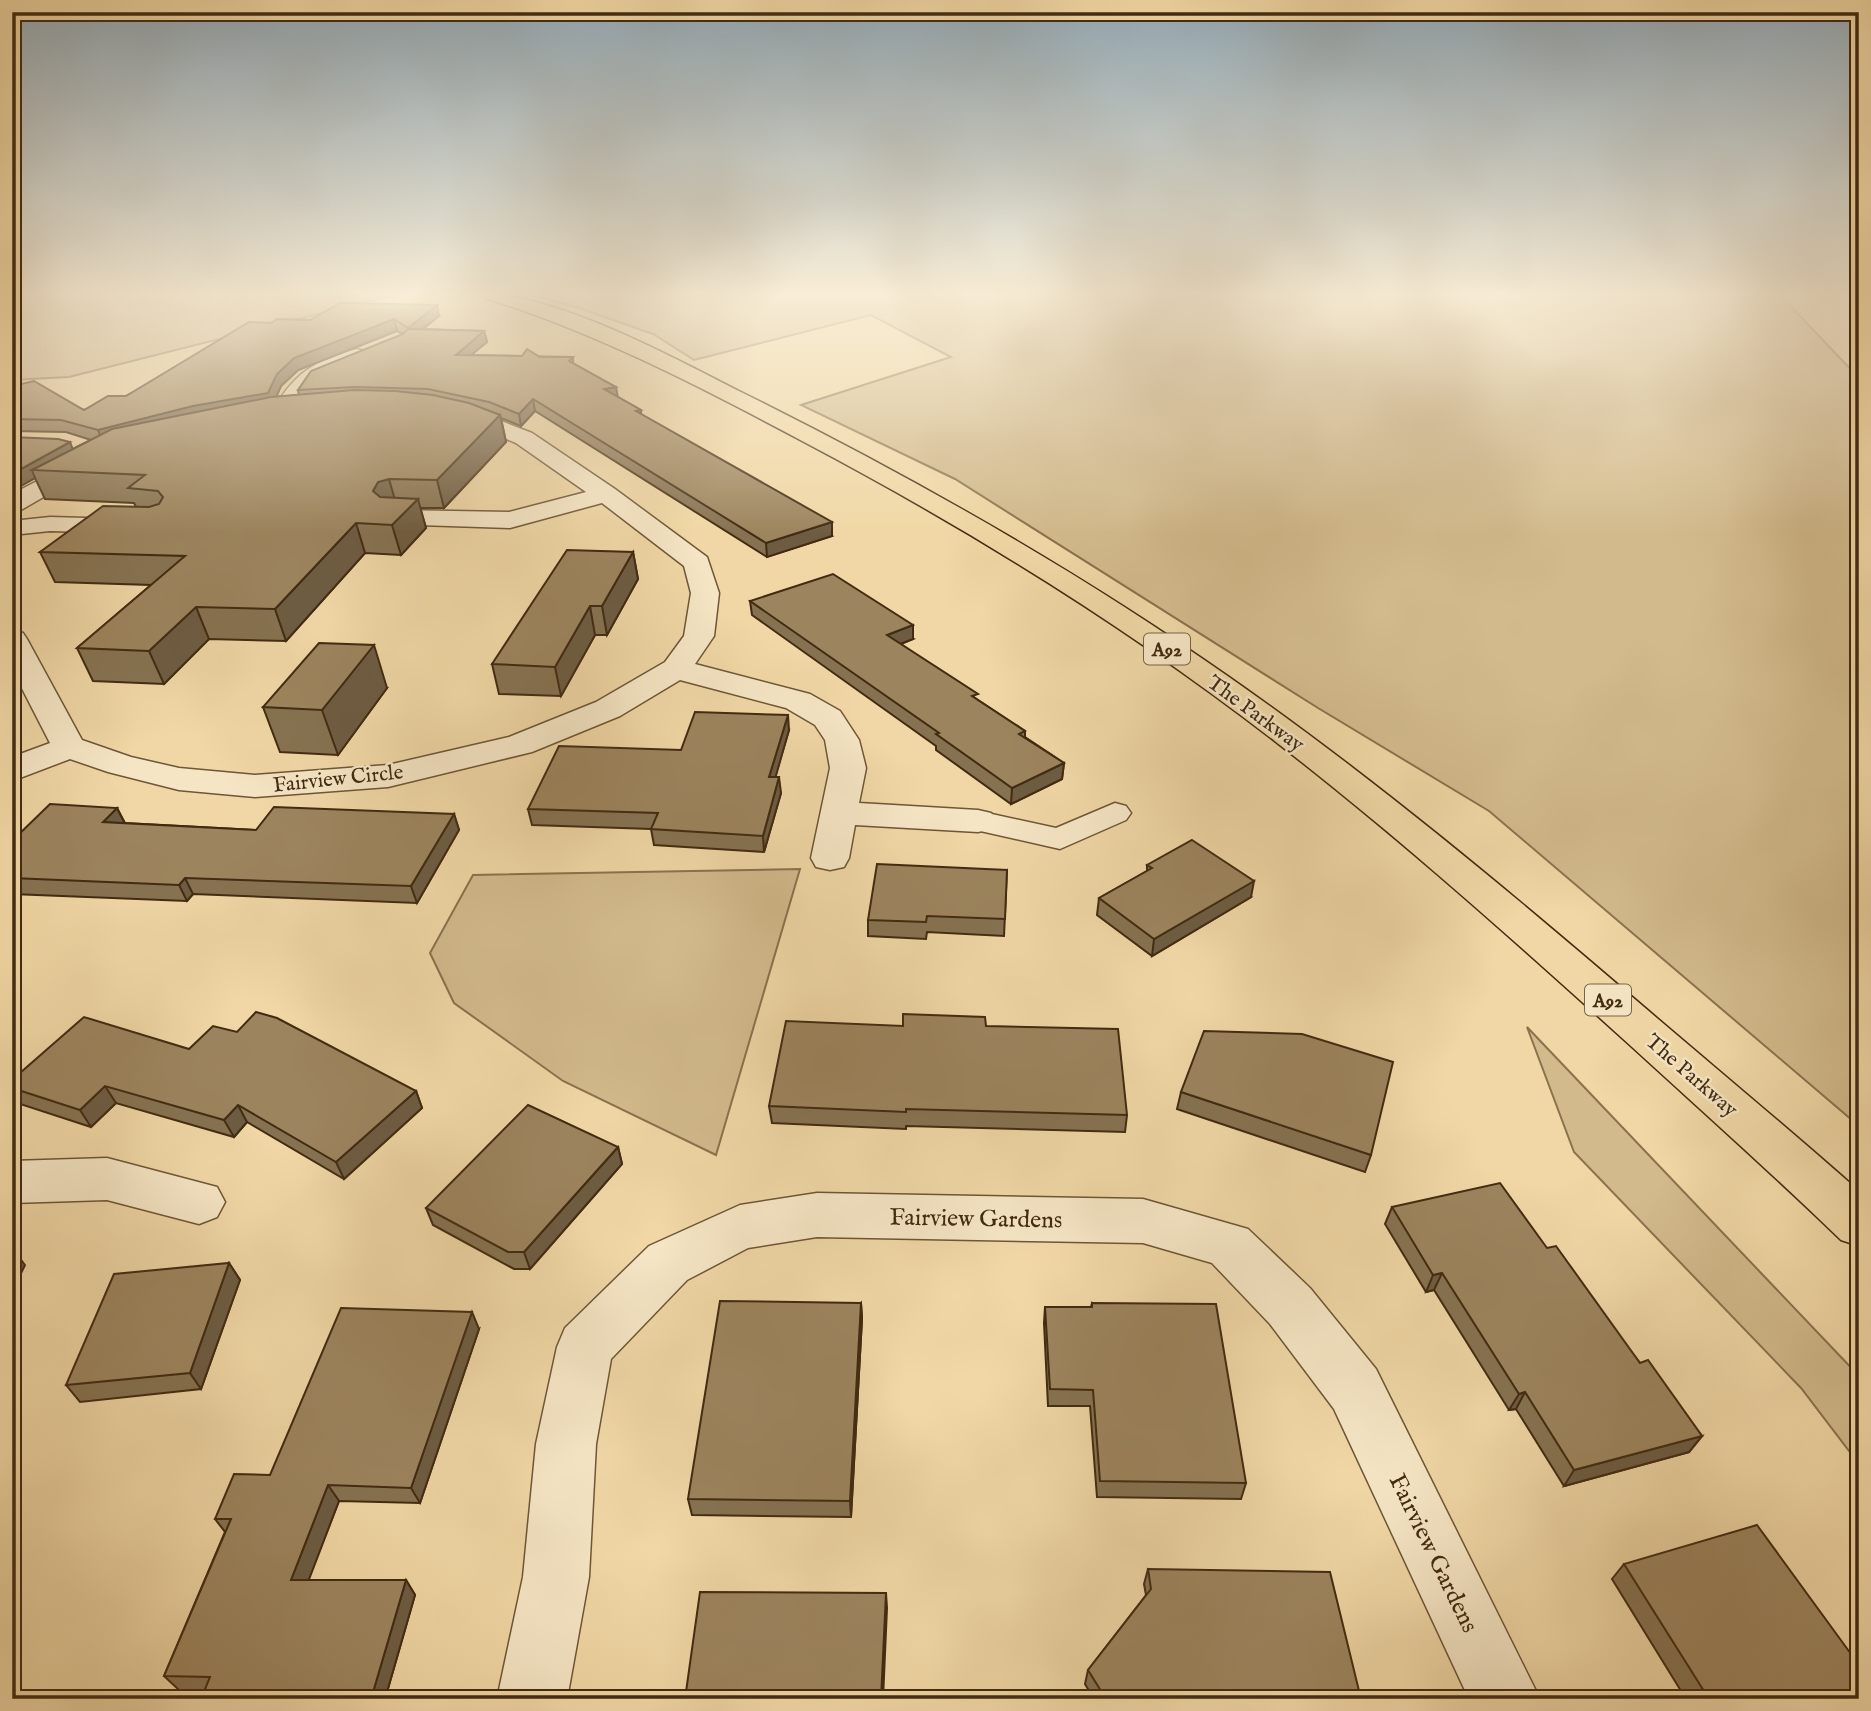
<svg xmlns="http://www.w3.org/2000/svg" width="1871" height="1711" viewBox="0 0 1871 1711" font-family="'IM FELL English',serif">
  <rect width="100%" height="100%" fill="#f0d7a5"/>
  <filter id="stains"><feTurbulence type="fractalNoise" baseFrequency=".00286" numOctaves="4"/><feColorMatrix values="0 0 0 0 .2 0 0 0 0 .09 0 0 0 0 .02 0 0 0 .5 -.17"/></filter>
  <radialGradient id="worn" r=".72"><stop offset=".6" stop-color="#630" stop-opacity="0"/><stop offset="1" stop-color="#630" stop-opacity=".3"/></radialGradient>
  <!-- green -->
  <g fill="#d2ba8c" stroke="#8a724e" stroke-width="2">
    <polygon points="12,294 398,294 69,377 12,380"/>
    <polygon points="527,294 1779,294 1859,378 1859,1126 1489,811 1318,708 955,479 801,405 951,357 871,315 694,360 653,334 579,308"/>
    <polygon points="800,869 716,1155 563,1081 454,1003 430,953 473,875"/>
    <polygon points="1527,1027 1859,1376 1859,1464 1801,1388 1574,1152"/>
  </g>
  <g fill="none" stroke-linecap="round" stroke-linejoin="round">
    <defs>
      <g id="service">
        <polygon points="50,517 122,519 130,521 133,526 130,531 122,533 50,531 12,535 12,521"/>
        <polygon points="1115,803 1126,806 1131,813 1126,820 1060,849 967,828 962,821 967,814 978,811 1056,828"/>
      </g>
      <g id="minor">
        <path d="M357,349l7,2 3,4 -3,4 -37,15 -16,11 -20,33h-16l-3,-5c20,-39 43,-53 85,-64z"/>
        <polygon points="454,409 491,417 532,433 615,489 707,557 719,593 714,636 695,664 810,694 840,711 859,740 866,768 859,803 978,810 991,813 997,821 991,829 978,832 855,825 849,858 844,867 830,870 816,867 811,858 830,768 825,740 815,725 786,708 680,680 620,716 532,752 388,787 255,797 179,790 108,772 70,759 12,781 12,757 50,743 12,669 12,630 23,633 27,639 82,740 131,757 179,768 255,775 388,765 509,737 596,702 665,662 684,636 691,593 684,566 602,503 510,528 388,524 384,518 388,512 397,510 509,512 586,492 516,443 477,427 446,421 443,416 446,411"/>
        <polygon points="84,457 92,459 96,464 92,469 21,510 12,513 12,494"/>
        <polygon points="107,1158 217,1187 225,1202 217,1217 199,1224 107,1200 12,1203 12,1161"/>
        <polygon points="817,1193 1143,1199 1248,1229 1310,1288 1376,1369 1540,1699 1469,1699 1334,1409 1270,1324 1212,1263 1143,1243 817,1237 748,1248 687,1280 611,1359 596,1444 589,1577 567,1699 497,1699 523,1577 536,1444 557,1347 565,1328 649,1246 740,1205"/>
      </g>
      <path id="primary" d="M482,294c76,0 192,64 261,99 169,84 332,176 486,284 145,101 281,215 415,330 69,59 139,117 207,177l8,7v55l-18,-6c-68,-66 -139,-129 -209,-193 -116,-105 -232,-209 -356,-305 -147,-114 -307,-213 -472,-300 -103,-55 -207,-109 -319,-144z"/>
    </defs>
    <!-- service casing -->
    <use href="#service" stroke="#6e5636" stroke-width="3"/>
    <!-- minor casing -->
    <use href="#minor" stroke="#6e5636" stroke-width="3"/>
    <!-- primary casing -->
    <use href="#primary" stroke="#422b11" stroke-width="3"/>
    <!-- service -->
    <use href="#service" fill="#f5e5c4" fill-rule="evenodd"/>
    <!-- minor -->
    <use href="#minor" fill="#f5e5c4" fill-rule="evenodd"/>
    <!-- primary -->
    <use href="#primary" fill="#f0d7a5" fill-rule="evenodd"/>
  </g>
  <!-- wall -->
  <g fill="#867251" stroke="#422b11" stroke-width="2" fill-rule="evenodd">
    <path d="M439,316l-16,13 61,2 3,11 -16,13 102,2v6l45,34 23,13v4l191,122 -65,21 -232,-146 -14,15 -20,-8 5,24 -62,66h-24l6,20 -25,27 -36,-2 -79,88 -77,-2 -45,45 -71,-3 -16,-33 74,-63 -96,-3 -15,-30 96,-45 -2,-4 -89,-4 -10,-21 -23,-41 61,12 18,-9 -25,-8 -54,-1v-45l72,24 42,-14 145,-73 39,-3zM397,331l6,3 -105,56 1,5 -23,2 5,-11 17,-16z"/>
    <polygon points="633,552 638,579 607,635 595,635 561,696 499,694 492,664"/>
    <polygon points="750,601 913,639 901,644 978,700 1025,731 1025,737 1064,763 1062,779 1011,804 936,750 936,746 752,615"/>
    <polygon points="387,688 338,755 280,752 263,707"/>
    <polygon points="789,730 775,777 781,793 764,852 654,845 651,829 532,825 528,809 681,750"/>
    <polygon points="117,808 125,823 256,830 454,814 459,830 417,903 193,894 187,901 12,894 12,841"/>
    <polygon points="1147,865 1251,897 1152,956 1097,915 1099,898 1147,871"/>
    <polygon points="1007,870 1004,936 927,932 926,939 868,936 868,920"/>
    <polygon points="903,1026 986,1026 1127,1115 1125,1132 906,1126 906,1129 772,1123 769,1106"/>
    <polygon points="189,1049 416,1091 422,1108 344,1179 247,1122 234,1137 116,1103 91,1127 17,1103 12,1096 12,1080"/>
    <polygon points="1181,1092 1371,1155 1365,1172 1177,1109"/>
    <polygon points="618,1147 622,1164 530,1269 514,1269 433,1225 426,1208"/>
    <polygon points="1392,1207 1547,1248 1640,1363 1702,1436 1689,1452 1564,1486 1516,1409 1509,1410 1434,1290 1426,1292 1385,1224"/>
    <polygon points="229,1263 240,1280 201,1389 80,1402 66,1385"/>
    <polygon points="861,1303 862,1319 851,1517 692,1515 688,1499"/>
    <polygon points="1092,1303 1246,1483 1241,1499 1097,1497 1090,1406 1048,1406 1044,1323 1045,1307 1091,1307"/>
    <polygon points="479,1329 420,1503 339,1501 308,1580 406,1580 415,1595 385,1699 201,1699 205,1691 179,1690 164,1676 225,1532 215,1519 270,1475"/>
    <polygon points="1624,1564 1859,1699 1686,1699 1612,1579"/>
    <polygon points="1148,1569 1361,1699 1094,1699 1085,1684 1088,1670 1146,1595 1144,1584"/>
  </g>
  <!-- shaded-wall -->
  <g fill="#6d5c42" stroke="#422b11" stroke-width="2">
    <polygon points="437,305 439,316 410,339 408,328"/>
    <polygon points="394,319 397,331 298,370 281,386 272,406 103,443 98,430 277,374 294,358"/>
    <polygon points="484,331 487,342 458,366 456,355"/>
    <polygon points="616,387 618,398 604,389"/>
    <polygon points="533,399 535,411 521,426 519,414"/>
    <polygon points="500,415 506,442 444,508 437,480"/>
    <polygon points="70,442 75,455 32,470 35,478 12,491 12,474"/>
    <polygon points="389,479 397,507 386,511 373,491 378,482"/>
    <polygon points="418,499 426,528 401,555 392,525"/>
    <polygon points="832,522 832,536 767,557 766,543"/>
    <polygon points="356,523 365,553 286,641 275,609"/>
    <polygon points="633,552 638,579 607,635 602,606"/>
    <polygon points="590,606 595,635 561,696 555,667"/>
    <polygon points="196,607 209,639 164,684 149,651"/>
    <polygon points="913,625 913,639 887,649 887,635"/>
    <polygon points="374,645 387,688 338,755 322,710"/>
    <polygon points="788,715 789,730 771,793 769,777"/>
    <polygon points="1064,763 1062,779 1011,804 1012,788"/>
    <polygon points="779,777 781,793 764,852 763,836"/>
    <polygon points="117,808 125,824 103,822"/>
    <polygon points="454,814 459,830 417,903 411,886"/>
    <polygon points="185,878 193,894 187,901 179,885"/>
    <polygon points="1254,881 1251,897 1152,956 1154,939"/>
    <polygon points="105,1086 116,1103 91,1127 80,1110"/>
    <polygon points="416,1091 422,1108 344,1179 336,1162"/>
    <polygon points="238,1105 247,1122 234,1137 224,1120"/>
    <polygon points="618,1147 622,1164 530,1269 524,1252"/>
    <polygon points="12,1248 25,1265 12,1292"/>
    <polygon points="229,1263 240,1280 201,1389 190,1373"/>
    <polygon points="1442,1273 1434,1290 1426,1292 1433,1275"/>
    <polygon points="861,1303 862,1319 851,1517 850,1501"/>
    <polygon points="472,1312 479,1329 420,1503 411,1488"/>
    <polygon points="1525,1392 1516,1409 1509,1410 1519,1394"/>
    <polygon points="1702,1436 1689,1452 1564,1486 1574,1470"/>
    <polygon points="328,1485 339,1501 303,1595 291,1580"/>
    <polygon points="406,1580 415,1595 385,1699 371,1699"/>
    <polygon points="886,1593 887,1608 883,1699 881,1699"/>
  </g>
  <!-- building -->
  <g fill="#9c845e" stroke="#422b11" stroke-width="2">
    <polygon points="340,303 437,305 408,328 394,319 294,358 277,374 268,393 193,406 98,430 61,420 12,419 12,386 34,381 84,410 108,396 126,396 249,322 271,323 277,319 310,320"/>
    <polygon points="408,329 484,331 456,355 522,356 527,349 540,357 573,357 569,361 616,387 604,389 641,410 636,411 832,522 766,543 533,399 519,414 489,402 428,389 355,387 298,390 311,371 403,334"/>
    <polygon points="354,390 395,391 433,395 469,403 500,415 437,480 389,479 378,482 373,491 380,497 418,499 392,525 356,523 275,609 196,607 149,651 77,648 185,556 40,552 103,506 149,507 159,504 163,497 158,491 128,488 145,475 32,470 112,429 271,397"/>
    <polygon points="12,437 58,439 70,442 12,474"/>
    <polygon points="567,550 633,552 602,606 590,606 555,667 492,664"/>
    <polygon points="833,574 913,625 887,635 978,694 972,696 1025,731 1019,734 1064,763 1012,788 936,734 939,733 750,601"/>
    <polygon points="319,643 374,645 322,710 263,707"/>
    <polygon points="695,712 788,715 769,777 779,777 763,836 651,829 658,813 528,809 559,746 681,750"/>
    <polygon points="50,804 117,808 103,822 256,830 274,807 454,814 411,886 185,878 179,885 12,878 12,841"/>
    <polygon points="1192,840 1254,881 1154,939 1099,898 1152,868 1147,865"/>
    <polygon points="877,864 1007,870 1005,919 927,916 926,922 868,920"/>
    <polygon points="256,1012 277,1018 416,1091 336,1162 238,1105 224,1120 105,1086 80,1110 12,1088 12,1080 84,1017 189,1049 213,1026 237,1032"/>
    <polygon points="903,1014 985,1017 986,1026 1118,1029 1127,1115 906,1109 906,1112 769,1106 786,1021 903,1026"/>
    <polygon points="1204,1031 1302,1034 1393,1062 1371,1155 1181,1092"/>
    <polygon points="528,1105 618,1147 524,1252 508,1252 426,1208"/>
    <polygon points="1500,1183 1547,1248 1556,1246 1640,1363 1648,1360 1702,1436 1574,1470 1525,1392 1519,1394 1442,1273 1433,1275 1392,1207"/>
    <polygon points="229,1263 190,1373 66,1385 114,1274"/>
    <polygon points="720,1301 861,1303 850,1501 688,1499"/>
    <polygon points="1092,1303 1216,1304 1246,1483 1100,1481 1093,1390 1050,1389 1045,1307 1092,1307"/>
    <polygon points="341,1308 472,1312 411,1488 328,1485 291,1580 406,1580 371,1699 201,1699 210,1677 164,1676 231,1519 215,1519 234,1474 270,1475"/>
    <polygon points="1757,1525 1859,1665 1859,1699 1709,1699 1624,1564"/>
    <polygon points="1148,1569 1330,1572 1361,1699 1106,1699 1088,1670 1151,1589"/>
    <polygon points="700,1592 886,1593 881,1699 685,1699"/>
  </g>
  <!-- sky -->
  <linearGradient id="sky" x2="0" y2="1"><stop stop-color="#93abb9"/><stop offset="0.55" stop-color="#f8edd6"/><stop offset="1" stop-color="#f8edd6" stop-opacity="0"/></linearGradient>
  <rect width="1871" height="534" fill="url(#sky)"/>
  <g text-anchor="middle" stroke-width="5" stroke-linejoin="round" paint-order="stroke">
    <!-- shield labels -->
    <g fill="#f5e5c4" stroke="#786347" stroke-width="2">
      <rect x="1144" y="633.5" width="46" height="31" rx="5"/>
      <rect x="1585" y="984.5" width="46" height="31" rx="5"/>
    </g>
    <g font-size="19" font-weight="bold" fill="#422b11">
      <text x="1167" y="656">A92</text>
      <text x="1608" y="1007">A92</text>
    </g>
    <!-- street labels -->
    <g font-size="21" fill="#422b11" stroke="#f5e5c4">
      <text transform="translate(1256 713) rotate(36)" y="7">The Parkway</text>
      <text transform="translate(338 778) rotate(-6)" y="7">Fairview Circle</text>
      <text transform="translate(1692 1075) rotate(41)" y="7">The Parkway</text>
    </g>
    <!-- near-street labels -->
    <g font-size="24" fill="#422b11" stroke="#f5e5c4">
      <text transform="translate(976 1218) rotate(1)" y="8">Fairview Gardens</text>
      <text transform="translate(1434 1553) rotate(64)" y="8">Fairview Gardens</text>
    </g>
  </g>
  <!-- margin -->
  <rect width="1871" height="1711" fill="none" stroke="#f0d7a5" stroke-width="42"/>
  <rect x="14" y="14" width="1843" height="1683" fill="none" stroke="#422b11" stroke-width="3.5"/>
  <rect x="21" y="21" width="1829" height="1669" fill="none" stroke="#422b11" stroke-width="2"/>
  <rect width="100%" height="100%" filter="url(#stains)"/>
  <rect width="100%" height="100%" fill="url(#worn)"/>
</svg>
